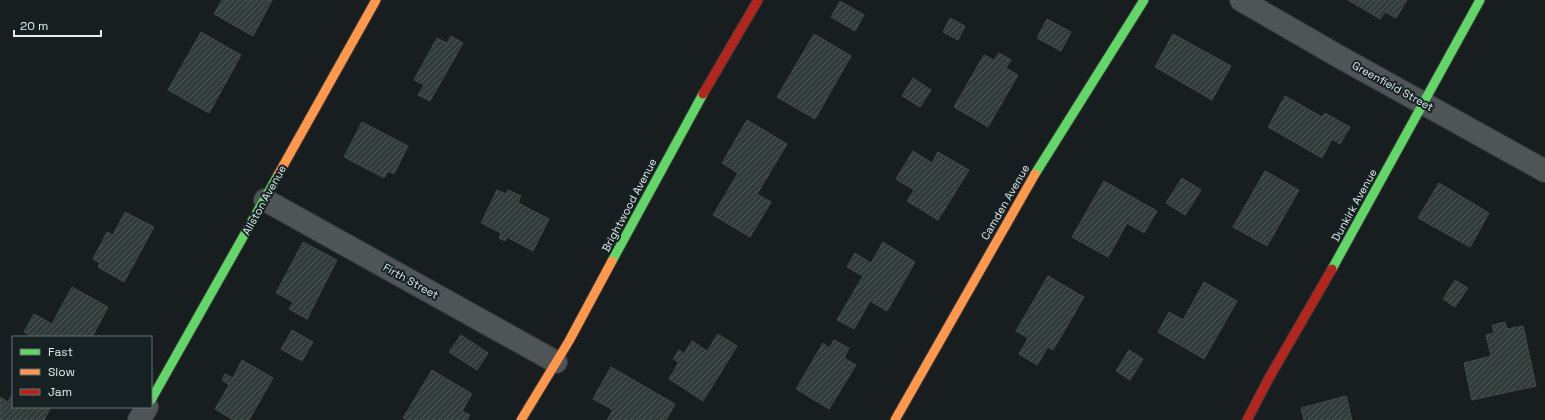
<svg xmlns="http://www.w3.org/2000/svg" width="1545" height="420" viewBox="0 0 1545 420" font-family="'Space Grotesk',sans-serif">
  <defs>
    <pattern id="building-hatch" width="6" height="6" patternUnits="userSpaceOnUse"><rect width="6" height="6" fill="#313b3a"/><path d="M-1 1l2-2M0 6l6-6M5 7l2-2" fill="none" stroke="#4f5857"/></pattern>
  </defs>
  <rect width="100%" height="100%" fill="#181e1f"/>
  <!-- building -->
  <g fill="url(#building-hatch)" stroke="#434848">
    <polygon points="222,0 272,0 253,36 214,14"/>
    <polygon points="1348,0 1407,0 1396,18 1385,12 1380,19"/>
    <polygon points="840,1 864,15 855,31 831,17"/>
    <polygon points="950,18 965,26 958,40 943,32"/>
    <polygon points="1047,19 1071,32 1061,51 1037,38"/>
    <polygon points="201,32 241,55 209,113 168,90"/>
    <polygon points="814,34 851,56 815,119 777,97"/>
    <polygon points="1173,34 1231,66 1212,100 1155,67"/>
    <polygon points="451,36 463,43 430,101 418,95 424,85 414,80 437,38 447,43"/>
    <polygon points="999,53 1011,60 1006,68 1018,75 988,127 954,107 984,55 994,60"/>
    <polygon points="913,78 931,90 920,107 902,96"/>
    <polygon points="1285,96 1322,117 1325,113 1350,127 1340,144 1332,139 1322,158 1268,127"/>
    <polygon points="747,120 787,144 757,194 771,202 750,237 713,215 738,173 722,163"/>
    <polygon points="362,122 408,146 394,174 388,171 384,178 344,157"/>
    <polygon points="913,151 932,163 938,152 969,170 938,220 907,201 914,190 896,179"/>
    <polygon points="1265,171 1299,190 1267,246 1233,227"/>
    <polygon points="1182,178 1201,190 1185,215 1166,203"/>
    <polygon points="1104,181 1157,211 1144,233 1127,223 1108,257 1072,237"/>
    <polygon points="1439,183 1489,213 1470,247 1418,218"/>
    <polygon points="497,190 506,194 508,190 521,196 518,203 549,219 533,251 507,237 505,241 499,238 501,233 481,223"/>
    <polygon points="125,212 154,227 124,282 98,267 100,263 93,259 107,232 113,235"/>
    <polygon points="303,242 337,260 307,319 289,309 293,302 276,293"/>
    <polygon points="883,242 915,262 887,311 870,301 854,329 837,320 863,276 847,267 855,253 871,263"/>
    <polygon points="1048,276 1084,297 1053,350 1048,347 1037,365 1019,354 1028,338 1016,331"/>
    <polygon points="1455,280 1468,288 1455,307 1443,299"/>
    <polygon points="1204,282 1237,301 1204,359 1158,332 1169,312 1183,320"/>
    <polygon points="72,287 108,307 92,337 33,337 24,332 34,314 52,324"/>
    <polygon points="1505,322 1507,329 1523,326 1536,386 1472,400 1464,363 1491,356 1486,335 1494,333 1492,325"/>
    <polygon points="292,330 313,342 302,361 281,349"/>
    <polygon points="718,334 737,346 703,401 669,379 679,362 673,359 679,350 684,354 692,341 707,351"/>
    <polygon points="461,335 488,353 477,370 449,352"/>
    <polygon points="834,340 849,348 844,358 856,365 829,409 796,389 823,343 829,348"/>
    <polygon points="1129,350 1143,359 1130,380 1116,371"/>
    <polygon points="242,360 273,378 249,420 233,420 215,409 229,385 222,380 225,374 233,378"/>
    <polygon points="611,367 675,404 666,420 660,420 656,418 655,420 607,420 613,410 593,399"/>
    <polygon points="432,370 472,394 462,411 470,415 467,420 407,420 403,418"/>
    <polygon points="13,393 13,407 51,407 44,420 0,420 0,397 8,402"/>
    <polygon points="1346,396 1352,420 1304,420 1301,408"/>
  </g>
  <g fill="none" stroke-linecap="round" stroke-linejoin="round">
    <defs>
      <g id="street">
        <polyline points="1241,0 1338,56 1545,171"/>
        <polyline points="265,200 556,362"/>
        <polyline points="139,420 147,407"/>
      </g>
      <g id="fast">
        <polyline points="1035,174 1144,0"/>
        <polyline points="612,261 703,94"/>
        <polyline points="1332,269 1480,0"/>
        <polyline points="151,400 278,175"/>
      </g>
      <g id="slow">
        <polyline points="278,175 376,0"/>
        <polyline points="521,420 569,341 612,261"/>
        <polyline points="895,420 1035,174"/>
      </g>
      <g id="jam">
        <polyline points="703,94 758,0"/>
        <polyline points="1247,420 1269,378 1332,269"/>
      </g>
    </defs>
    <!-- street casing -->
    <use href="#street" stroke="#363a3b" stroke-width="24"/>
    <!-- fast casing -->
    <use href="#fast" stroke="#363a3b" stroke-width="11"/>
    <!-- slow casing -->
    <use href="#slow" stroke="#363a3b" stroke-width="11"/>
    <!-- jam casing -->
    <use href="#jam" stroke="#363a3b" stroke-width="11"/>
    <!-- street -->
    <use href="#street" stroke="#4f5456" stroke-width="22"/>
    <!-- fast -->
    <use href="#fast" stroke="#63d668" stroke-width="9"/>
    <!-- slow -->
    <use href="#slow" stroke="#ff974d" stroke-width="9"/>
    <!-- jam -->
    <use href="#jam" stroke="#b3261e" stroke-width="9"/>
  </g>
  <g text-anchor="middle" stroke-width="4" stroke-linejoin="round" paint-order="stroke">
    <!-- street labels -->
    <g font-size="11" fill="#e5edee" stroke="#152122">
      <text transform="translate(1393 86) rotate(29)" y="4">Greenfield Street</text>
      <text transform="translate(264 200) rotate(-61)" y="4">Allston Avenue</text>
      <text transform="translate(1005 202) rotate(-60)" y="4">Camden Avenue</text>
      <text transform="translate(629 205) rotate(-62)" y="4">Brightwood Avenue</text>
      <text transform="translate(1354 205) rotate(-61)" y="4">Dunkirk Avenue</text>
      <text transform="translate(411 281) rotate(29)" y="4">Firth Street</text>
    </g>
  </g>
  <!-- legend -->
  <rect x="12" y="336" width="140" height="72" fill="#152122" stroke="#687374"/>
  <rect x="20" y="349" width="20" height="6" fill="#63d668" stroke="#687374"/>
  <text x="48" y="356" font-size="12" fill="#e5edee">Fast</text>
  <rect x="20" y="369" width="20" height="6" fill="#ff974d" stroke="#687374"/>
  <text x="48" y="376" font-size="12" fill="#e5edee">Slow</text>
  <rect x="20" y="389" width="20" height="6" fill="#b3261e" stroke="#687374"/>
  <text x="48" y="396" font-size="12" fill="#e5edee">Jam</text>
  <!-- scale -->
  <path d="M14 30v6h87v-6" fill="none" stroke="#e5edee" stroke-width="2"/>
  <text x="20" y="30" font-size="12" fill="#e5edee" stroke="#152122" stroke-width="3" paint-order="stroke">20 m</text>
</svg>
